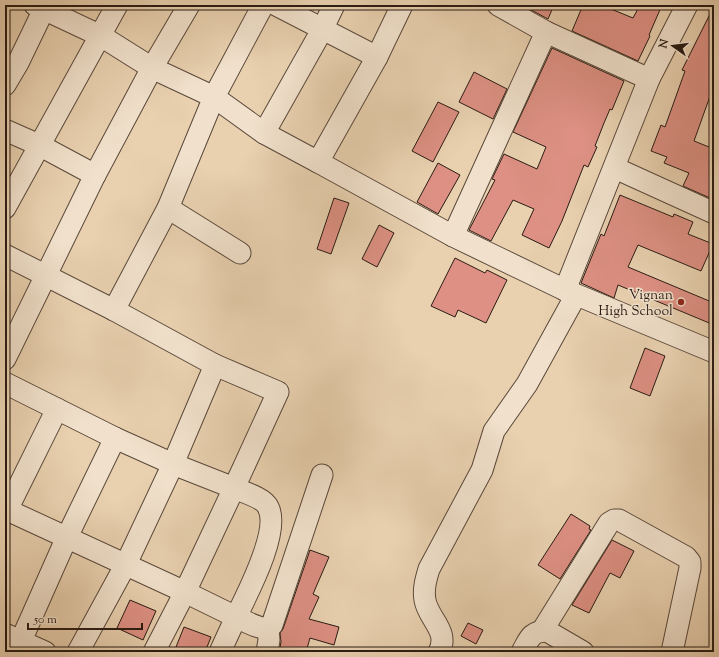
<svg xmlns="http://www.w3.org/2000/svg" width="719" height="657" viewBox="0 0 719 657" font-family="'Sorts Mill Goudy',serif">
  <rect width="100%" height="100%" fill="#e9d1b0"/>
  <filter id="stains"><feTurbulence type="fractalNoise" baseFrequency=".005" numOctaves="4"/><feColorMatrix values="0 0 0 0 .2 0 0 0 0 .09 0 0 0 0 .02 0 0 0 .5 -.17"/></filter>
  <radialGradient id="worn" r=".72"><stop offset=".6" stop-color="#630" stop-opacity="0"/><stop offset="1" stop-color="#630" stop-opacity=".3"/></radialGradient>
  <!-- building -->
  <g fill="#dd9083" stroke="#291b13">
    <polygon points="522,5 554,5 548,19"/>
    <polygon points="583,5 601,5 633,18 640,5 662,5 649,35 650,36 638,61 572,31"/>
    <polygon points="714,6 714,85 694,141 714,149 714,190 710,198 683,186 689,173 664,163 667,157 651,151 661,125 665,127 685,71 682,70"/>
    <polygon points="552,48 624,81 612,110 610,109 604,123 595,146 597,147 588,167 584,165 562,221 549,248 522,235 534,209 513,200 491,241 469,230 495,180 492,179 504,154 537,169 546,147 513,132"/>
    <polygon points="474,72 507,89 493,119 459,102"/>
    <polygon points="438,102 459,112 433,162 412,151"/>
    <polygon points="438,163 460,175 438,214 417,202"/>
    <polygon points="620,195 673,217 674,214 693,222 688,234 713,244 701,271 638,245 628,267 714,303 714,325 618,285 614,298 581,283 601,234 604,236"/>
    <polygon points="334,198 349,203 331,254 317,249"/>
    <polygon points="379,225 394,233 377,267 362,259"/>
    <polygon points="455,258 485,273 487,270 507,280 486,323 458,310 455,317 431,306"/>
    <polygon points="645,348 665,356 650,396 630,388"/>
    <polygon points="571,514 590,526 589,529 591,530 560,579 538,565"/>
    <polygon points="612,540 634,551 620,578 610,573 589,613 572,605"/>
    <polygon points="310,550 329,557 313,594 319,597 309,619 339,627 334,645 310,638 306,652 279,652 281,642 280,633 283,629"/>
    <polygon points="130,600 156,611 143,640 117,628"/>
    <polygon points="468,623 483,630 476,644 461,636"/>
    <polygon points="184,627 211,637 205,652 174,652"/>
  </g>
  <g fill="none" stroke-linecap="round" stroke-linejoin="round">
    <defs>
      <g id="minor">
        <polyline points="35,5 101,36 152,68 214,97 168,208 114,310"/>
        <polyline points="263,5 214,97 264,133 318,162 377,57 402,5"/>
        <polyline points="276,5 377,57"/>
        <polyline points="498,5 546,32 649,79"/>
        <polyline points="5,85 18,63 46,5"/>
        <polyline points="5,130 39,145 95,175"/>
        <polyline points="264,133 322,30 334,5"/>
        <polyline points="318,162 453,236 565,290 649,79 687,5"/>
        <polyline points="615,168 714,213"/>
        <polyline points="5,208 117,5"/>
        <polyline points="168,208 240,253"/>
        <polyline points="453,236 546,32"/>
        <path d="M5,255l109,55 101,55 63,27 -44,96c9,4 30,10 34,19 13,24 -21,87 -32,110 10,4 27,16 36,8l50,-150"/>
        <polyline points="565,290 714,352"/>
        <polyline points="5,359 95,175 152,68 189,5"/>
        <polyline points="5,383 115,438 67,537 16,652"/>
        <polyline points="115,438 173,464 234,488 185,592 154,652"/>
        <polyline points="5,509 185,592 236,617 220,652"/>
        <polyline points="5,514 57,409"/>
        <polyline points="542,631 609,523 614,520 619,520 686,557 690,562 690,568 672,652"/>
        <polyline points="5,634 45,652"/>
        <polyline points="78,652 126,564 173,464 215,365"/>
        <polyline points="267,652 269,640 268,628"/>
        <path d="M439,652c11,-21 -11,-33 -14,-52 -2,-11 1,-21 4,-31l53,-99 12,-39 33,-47 49,-89"/>
        <path d="M522,652c7,-12 8,-21 25,-21l36,21"/>
      </g>
    </defs>
    <!-- minor casing -->
    <use href="#minor" stroke="#59483a" stroke-width="23"/>
    <!-- minor -->
    <use href="#minor" stroke="#f1e1cc" stroke-width="21"/>
  </g>
  <!-- markers -->
  <circle fill="#8f2418" stroke="#f1e1cc" stroke-width="1.5" cx="681" cy="302" r="4"/>
  <g text-anchor="middle" stroke-width="3" stroke-linejoin="round" paint-order="stroke">
    <!-- poi labels -->
    <g font-size="14" fill="#291b13" stroke="#f1e1cc" text-anchor="end">
      <text x="673" y="299">Vignan<tspan x="673" dy="16">High School</tspan></text>
    </g>
  </g>
  <!-- margin -->
  <rect width="719" height="657" fill="none" stroke="#e9d1b0" stroke-width="20"/>
  <rect x="6" y="6" width="707" height="645" fill="none" stroke="#291b13" stroke-width="2"/>
  <rect x="10" y="10" width="699" height="637" fill="none" stroke="#291b13"/>
  <!-- north arrow -->
  <g transform="translate(673 46) rotate(284)" stroke="#f1e1cc" stroke-width="3" paint-order="stroke">
  <path d="M0-3L7 15L0 10L-7 15Z" fill="#291b13"/>
  <text y="-6" font-size="11" font-weight="bold" text-anchor="middle" fill="#291b13">N</text>
  </g>
  <!-- scale -->
  <path d="M28 623v6h114v-6" fill="none" stroke="#291b13" stroke-width="2"/>
  <text x="34" y="623" font-size="12" fill="#291b13" stroke="#f1e1cc" stroke-width="3" paint-order="stroke">50 m</text>
  <rect width="100%" height="100%" filter="url(#stains)"/>
  <rect width="100%" height="100%" fill="url(#worn)"/>
</svg>
